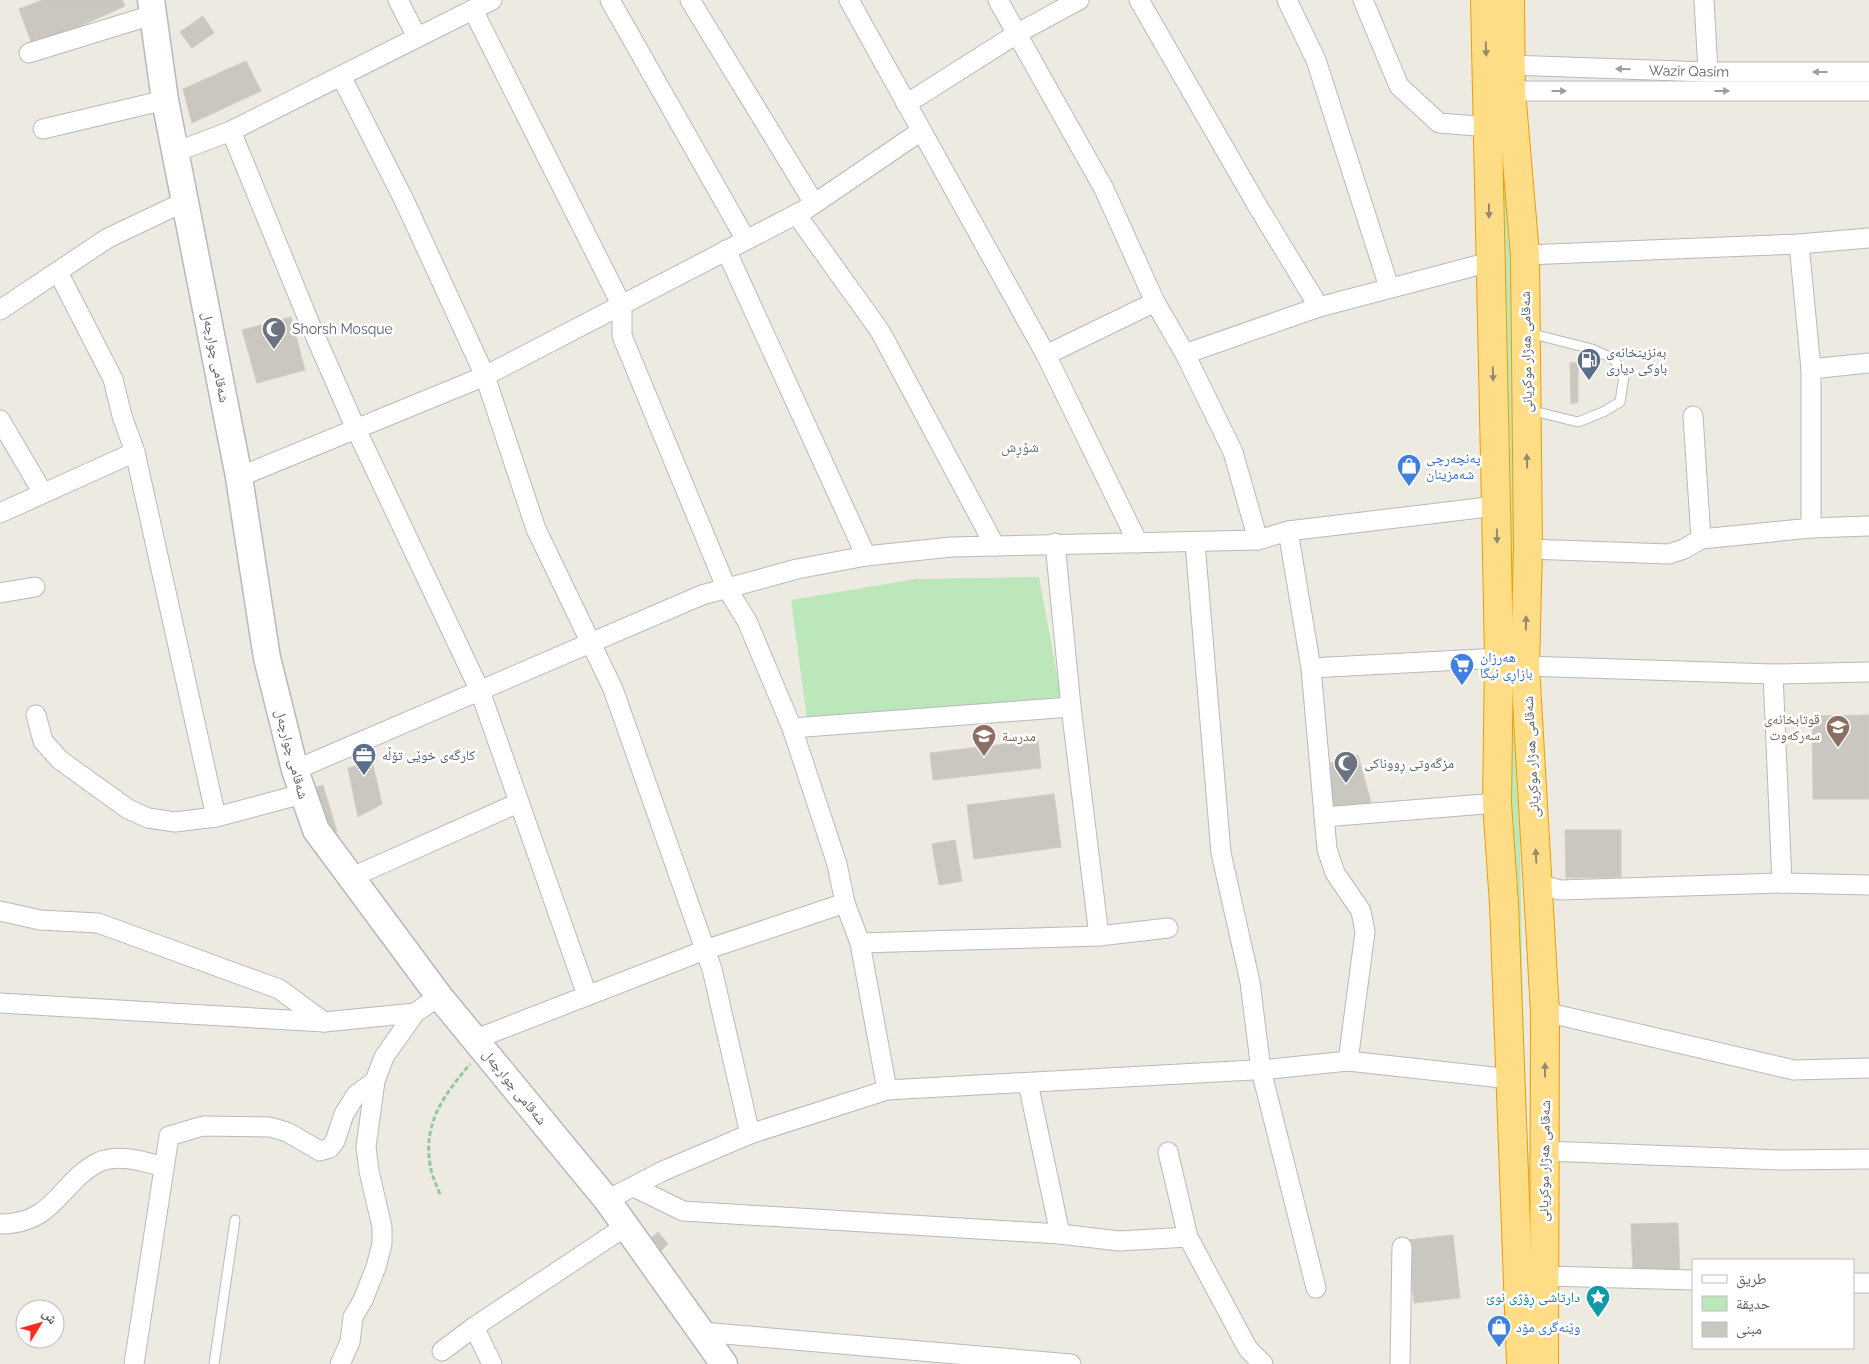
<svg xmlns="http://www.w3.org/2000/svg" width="1869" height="1364" viewBox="0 0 1869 1364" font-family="Raleway,'Noto Naskh Arabic',sans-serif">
  <rect width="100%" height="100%" fill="#edeae1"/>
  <!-- green -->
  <g fill="#bce7bb">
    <polygon points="1488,0 1509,182 1522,963 1525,1103 1530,1174 1524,1174 1515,1091"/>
    <polygon points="1039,577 1061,697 808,726 791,600 916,579"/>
  </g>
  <!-- building -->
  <g fill="#cac7c0" stroke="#d2ccbf">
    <polygon points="43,0 122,0 125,6 33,47 19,9"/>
    <polygon points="203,16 214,33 192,48 180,32"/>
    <polygon points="246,61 261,91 192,123 183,89"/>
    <polygon points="291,317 305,370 257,383 242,330"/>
    <polygon points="1578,362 1578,402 1571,404 1570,363"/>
    <polygon points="1869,715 1869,799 1813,799 1812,716"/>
    <polygon points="1038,740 1041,768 933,780 930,753"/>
    <polygon points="1358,755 1371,802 1334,812 1321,766"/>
    <polygon points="372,761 382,804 358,817 348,768"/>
    <polygon points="323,785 337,832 314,839 312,788"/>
    <polygon points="1054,794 1061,847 974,859 967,805"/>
    <polygon points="1565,830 1621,830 1621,877 1566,878"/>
    <polygon points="955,840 962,881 939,885 932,844"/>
    <polygon points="1678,1223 1680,1272 1633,1274 1631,1224"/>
    <polygon points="658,1232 668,1244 659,1253 648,1241"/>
    <polygon points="1453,1235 1460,1298 1414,1303 1407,1240"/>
  </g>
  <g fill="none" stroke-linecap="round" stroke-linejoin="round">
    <defs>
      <g id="lane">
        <polyline points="1529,410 1578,422 1603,412 1620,402 1624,376 1614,359 1592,349 1529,333"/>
        <polyline points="214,1364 235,1220"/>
      </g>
      <g id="street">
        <polyline points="398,0 417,37"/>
        <polyline points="610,0 746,240"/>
        <polyline points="690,0 814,203"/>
        <polyline points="849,0 1046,355 1138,543"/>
        <polyline points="998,0 1104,189 1155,302 1185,354 1233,452 1258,540"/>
        <polyline points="1139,0 1257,205 1319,307"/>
        <polyline points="1287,0 1316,60 1389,287"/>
        <polyline points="1363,0 1399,86 1439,123 1489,127"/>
        <polyline points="1704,0 1708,72"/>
        <polyline points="473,10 622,306 622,336 726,587 747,621 792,728 837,864 845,903 860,943 887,1090"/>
        <polyline points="29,53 152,15"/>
        <polyline points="1510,65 1708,72 1869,72"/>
        <polyline points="341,76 404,200 485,376 536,529 613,689 712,969 750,1134"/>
        <polyline points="1511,91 1869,91"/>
        <polyline points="906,104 1018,33 1079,0"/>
        <polyline points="43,129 165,100"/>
        <polyline points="231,131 310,324 356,429 480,691 587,995"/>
        <polyline points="176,152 231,131 492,0"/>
        <polyline points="796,214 880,331 995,546"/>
        <polyline points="1799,244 1811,369 1811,528"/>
        <polyline points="726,250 866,556"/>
        <polyline points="1525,255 1799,244 1869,238"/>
        <polyline points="58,272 113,379 122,416 135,452 216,817"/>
        <polyline points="0,310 108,238 186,201"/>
        <polyline points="1185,354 1319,307 1490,262"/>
        <polyline points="1046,355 1155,302"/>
        <polyline points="1811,369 1869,363"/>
        <polyline points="1693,416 1701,539"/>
        <polyline points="0,420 43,493"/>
        <polyline points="239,477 485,376 808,208 921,131"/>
        <polyline points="0,513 135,452"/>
        <polyline points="1288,531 1311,668 1327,849 1335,873 1361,911 1365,932 1348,1061"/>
        <polyline points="1055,543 1071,707 1099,936"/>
        <polyline points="1195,543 1221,853 1250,982 1261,1070 1316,1288"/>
        <polyline points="1528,549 1669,554 1684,549 1701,539 1811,528 1869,526"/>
        <polyline points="0,593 35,587"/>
        <polyline points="1525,666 1773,674 1869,672"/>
        <polyline points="1311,668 1499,658"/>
        <polyline points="1773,674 1782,883"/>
        <polyline points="36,715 43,741 60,760 128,809 148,818 175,822 216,817 302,794"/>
        <polyline points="792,728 1071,707"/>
        <polyline points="295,770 702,595 797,569 866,556 951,547 1258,540 1288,531 1496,506"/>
        <polyline points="1324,817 1497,803"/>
        <polyline points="350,878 518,803"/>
        <polyline points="1538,884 1560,890 1782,883 1869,885"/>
        <polyline points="0,911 40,920 98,923 279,989 324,1022"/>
        <polyline points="860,943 1099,936 1168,928"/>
        <polyline points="0,1003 324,1022 415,1013 439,996"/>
        <polyline points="1545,1012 1794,1070 1869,1068"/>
        <polyline points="476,1039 705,950 845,903"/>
        <polyline points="1028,1083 1060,1234"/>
        <polyline points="1545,1151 1781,1160 1869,1159"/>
        <polyline points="1168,1152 1188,1237 1248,1349 1263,1364"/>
        <polyline points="634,1187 683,1211 1060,1234 1119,1241 1188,1237"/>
        <polyline points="607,1200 663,1171 750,1134 887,1090 1271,1069 1348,1061 1511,1079"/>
        <path d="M0,1224c56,0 60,-43 99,-62 20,-9 46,0 65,5"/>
        <polyline points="1545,1276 1693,1280"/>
        <polyline points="1853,1283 1869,1283"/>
        <polyline points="474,1327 492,1364"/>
        <polyline points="702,1332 1071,1364"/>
        <polyline points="442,1351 474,1327 626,1226"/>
        <polyline points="134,1364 169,1136 203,1126 270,1127 287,1132 320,1151 330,1148 335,1141 344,1114 356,1095 375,1081"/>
        <polyline points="340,1364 350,1342 353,1317 363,1300 376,1267 382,1244 382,1227 369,1171 366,1147 375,1081 384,1057 415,1013"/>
        <polyline points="1400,1364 1402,1247"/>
      </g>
      <polyline id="secondary" points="151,0 165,100 239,477 267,658 295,770 316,830 439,996 607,1200 724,1364"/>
      <g id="highway">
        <polyline points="1485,0 1496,506 1499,658 1497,803 1504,904 1521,1364"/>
        <polyline points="1510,0 1511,91 1525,255 1528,549 1525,666 1545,1012 1544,1364"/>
      </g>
    </defs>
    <!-- lane casing -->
    <use href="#lane" stroke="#b6b9be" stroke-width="11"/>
    <!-- street casing -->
    <use href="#street" stroke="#b6b9be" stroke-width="21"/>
    <!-- secondary casing -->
    <use href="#secondary" stroke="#b5b9be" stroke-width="29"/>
    <!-- highway casing -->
    <use href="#highway" stroke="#ee9d00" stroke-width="30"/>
    <!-- path -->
    <path stroke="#94c8a2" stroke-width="3" stroke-dasharray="5 2.5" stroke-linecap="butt" d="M440,1194c-4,-10 -9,-20 -10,-30 -7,-42 15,-70 40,-100"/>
    <!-- lane -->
    <use href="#lane" stroke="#fff" stroke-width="9"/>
    <!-- street -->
    <use href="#street" stroke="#fff" stroke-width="19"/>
    <!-- secondary -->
    <use href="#secondary" stroke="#fff" stroke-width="26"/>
    <!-- highway -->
    <use href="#highway" stroke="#ffdd86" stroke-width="28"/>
  </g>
  <!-- one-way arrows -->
  <defs><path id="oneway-solid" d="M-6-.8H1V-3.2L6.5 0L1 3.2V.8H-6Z" transform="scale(1.25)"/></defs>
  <g fill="#938a6f">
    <use href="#oneway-solid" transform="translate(1486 49) rotate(88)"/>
    <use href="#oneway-solid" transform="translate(1489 211) rotate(90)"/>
    <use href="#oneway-solid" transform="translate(1493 374) rotate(88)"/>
    <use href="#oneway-solid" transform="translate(1527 461) rotate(-91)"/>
    <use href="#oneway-solid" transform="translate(1497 536) rotate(89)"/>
    <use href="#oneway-solid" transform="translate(1526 623) rotate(-89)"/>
    <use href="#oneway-solid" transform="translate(1536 856) rotate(-93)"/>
    <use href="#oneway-solid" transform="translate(1545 1070) rotate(-90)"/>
  </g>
  <g fill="#9b9ea1">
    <use href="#oneway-solid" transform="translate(1623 69) rotate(-178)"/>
    <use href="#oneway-solid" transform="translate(1820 72) rotate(180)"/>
    <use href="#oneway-solid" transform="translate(1559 91)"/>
    <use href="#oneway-solid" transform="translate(1722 91)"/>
  </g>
  <!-- icons -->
  <defs>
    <symbol id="mosque-pin" viewBox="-11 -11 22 30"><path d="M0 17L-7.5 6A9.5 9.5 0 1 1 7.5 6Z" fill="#6b7280" stroke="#fff"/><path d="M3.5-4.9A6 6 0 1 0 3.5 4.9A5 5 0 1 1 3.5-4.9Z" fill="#fff"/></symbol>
    <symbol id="fuel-pin" viewBox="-11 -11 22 30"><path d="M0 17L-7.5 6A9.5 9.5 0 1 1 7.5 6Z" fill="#5c6f8a" stroke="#fff"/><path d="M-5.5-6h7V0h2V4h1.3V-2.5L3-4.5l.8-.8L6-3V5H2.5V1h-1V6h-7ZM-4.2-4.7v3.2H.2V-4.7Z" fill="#fff"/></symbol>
    <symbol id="shop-pin" viewBox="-11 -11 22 30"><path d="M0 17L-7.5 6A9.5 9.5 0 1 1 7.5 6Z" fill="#3f7fe0" stroke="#fff"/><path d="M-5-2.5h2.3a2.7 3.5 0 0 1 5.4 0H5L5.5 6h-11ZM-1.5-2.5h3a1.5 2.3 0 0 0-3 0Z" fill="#fff"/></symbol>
    <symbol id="supermarket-pin" viewBox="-11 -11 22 30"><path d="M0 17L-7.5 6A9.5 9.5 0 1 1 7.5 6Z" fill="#3f7fe0" stroke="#fff"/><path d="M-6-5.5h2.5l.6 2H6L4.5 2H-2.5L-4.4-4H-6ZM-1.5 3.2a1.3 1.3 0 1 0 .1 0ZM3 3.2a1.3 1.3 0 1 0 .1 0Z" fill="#fff"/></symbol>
    <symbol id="school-pin" viewBox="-11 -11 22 30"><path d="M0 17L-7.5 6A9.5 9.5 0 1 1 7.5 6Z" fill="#8d6e63" stroke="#fff"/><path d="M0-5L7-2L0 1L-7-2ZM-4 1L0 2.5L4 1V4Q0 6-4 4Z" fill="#fff"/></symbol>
    <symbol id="office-pin" viewBox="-11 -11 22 30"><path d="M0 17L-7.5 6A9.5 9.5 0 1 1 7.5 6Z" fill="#5c6f8a" stroke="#fff"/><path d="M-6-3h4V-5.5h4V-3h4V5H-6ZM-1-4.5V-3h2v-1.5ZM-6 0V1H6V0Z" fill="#fff"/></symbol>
    <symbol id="sight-pin" viewBox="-11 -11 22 30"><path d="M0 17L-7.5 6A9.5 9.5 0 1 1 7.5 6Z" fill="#0f9aa8" stroke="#fff"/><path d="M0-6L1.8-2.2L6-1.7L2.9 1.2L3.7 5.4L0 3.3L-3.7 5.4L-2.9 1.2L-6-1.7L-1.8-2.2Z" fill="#fff"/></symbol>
  </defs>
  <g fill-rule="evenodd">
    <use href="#mosque-pin" x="260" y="315" width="28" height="38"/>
    <use href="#fuel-pin" x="1575" y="346" width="28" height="38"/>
    <use href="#shop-pin" x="1395" y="452" width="28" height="38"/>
    <use href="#supermarket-pin" x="1448" y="651" width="28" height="38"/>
    <use href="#school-pin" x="1824" y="713" width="28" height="38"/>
    <use href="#school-pin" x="970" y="722" width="28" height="38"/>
    <use href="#office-pin" x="350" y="741" width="28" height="38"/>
    <use href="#mosque-pin" x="1332" y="749" width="28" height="38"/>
    <use href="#sight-pin" x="1584" y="1283" width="28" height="38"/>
    <use href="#shop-pin" x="1485" y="1313" width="28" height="38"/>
  </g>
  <g text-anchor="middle" stroke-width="5" stroke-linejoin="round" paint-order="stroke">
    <!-- street labels -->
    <g font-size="14" fill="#595e63" stroke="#fff">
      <text transform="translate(1689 71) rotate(1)" y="5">Wazir Qasim</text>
      <text transform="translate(1526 352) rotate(-91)" y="5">شەقامی ھەژار موکریانی</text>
      <text transform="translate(216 357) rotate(79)" y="5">شەقامی چوارچەل</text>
      <text transform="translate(292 754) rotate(75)" y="5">شەقامی چوارچەل</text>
      <text transform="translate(1531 757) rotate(-93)" y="5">شەقامی ھەژار موکریانی</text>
      <text transform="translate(515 1087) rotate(51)" y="5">شەقامی چوارچەل</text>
      <text transform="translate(1544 1161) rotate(-89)" y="5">شەقامی ھەژار موکریانی</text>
    </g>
    <!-- worship labels -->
    <g font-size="14" fill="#5b616d" stroke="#fff" text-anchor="start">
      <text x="292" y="334">Shorsh Mosque</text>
      <text x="1364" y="768">مزگەوتی ڕووناکی</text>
    </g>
    <!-- service labels -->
    <g font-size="14" fill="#4e5e75" stroke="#fff" text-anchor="start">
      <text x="1606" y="357">بەنزینخانەی<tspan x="1606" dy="16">باوکی دیاری</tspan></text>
      <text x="382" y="760">کارگەی خوێی تۆڵە</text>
    </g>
    <!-- shop labels -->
    <g font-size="14" fill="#366cbe" stroke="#fff" text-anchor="start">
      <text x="1426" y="463">پەنچەرچی<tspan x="1426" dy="16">شەمزینان</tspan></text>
      <text x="1480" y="662">هەرزان<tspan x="1480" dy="16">بازاڕی نیگا</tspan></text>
      <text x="1516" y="1332">وێنەگری مۆد</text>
    </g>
    <!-- education labels -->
    <g font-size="14" fill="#785e54" stroke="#fff" text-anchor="end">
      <text x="1820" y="724">قوتابخانەی<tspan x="1820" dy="16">سەرکەوت</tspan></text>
      <text x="1002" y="741" text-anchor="start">مدرسة</text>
    </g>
    <!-- culture labels -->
    <g font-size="14" fill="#0d838f" stroke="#fff" text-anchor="end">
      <text x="1580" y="1302">دارتاشی ڕۆژی نوێ</text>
    </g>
    <!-- neighbourhood labels -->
    <g font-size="15" fill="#6a7075" stroke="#fff">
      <text x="1020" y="452">شۆڕش</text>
    </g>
  </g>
  <!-- legend -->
  <rect x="1692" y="1259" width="162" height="90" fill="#ffffff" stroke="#bdbfc1"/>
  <rect x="1702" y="1275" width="25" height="8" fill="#ffffff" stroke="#bdbfc1"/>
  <text x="1736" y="1284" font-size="15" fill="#595e63">طريق</text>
  <rect x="1702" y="1296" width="25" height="15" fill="#bce7bb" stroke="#bdbfc1"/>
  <text x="1736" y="1309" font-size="15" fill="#595e63">حديقة</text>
  <rect x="1702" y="1322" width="25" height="15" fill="#cac7c0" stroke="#bdbfc1"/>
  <text x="1736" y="1334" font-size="15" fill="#595e63">مبنى</text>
  <!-- north arrow -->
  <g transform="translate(40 1324) rotate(53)"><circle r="24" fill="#ffffff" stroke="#bdbfc1"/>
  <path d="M0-4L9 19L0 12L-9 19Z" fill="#f22d22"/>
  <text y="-8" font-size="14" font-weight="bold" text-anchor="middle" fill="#595e63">ش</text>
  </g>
</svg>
